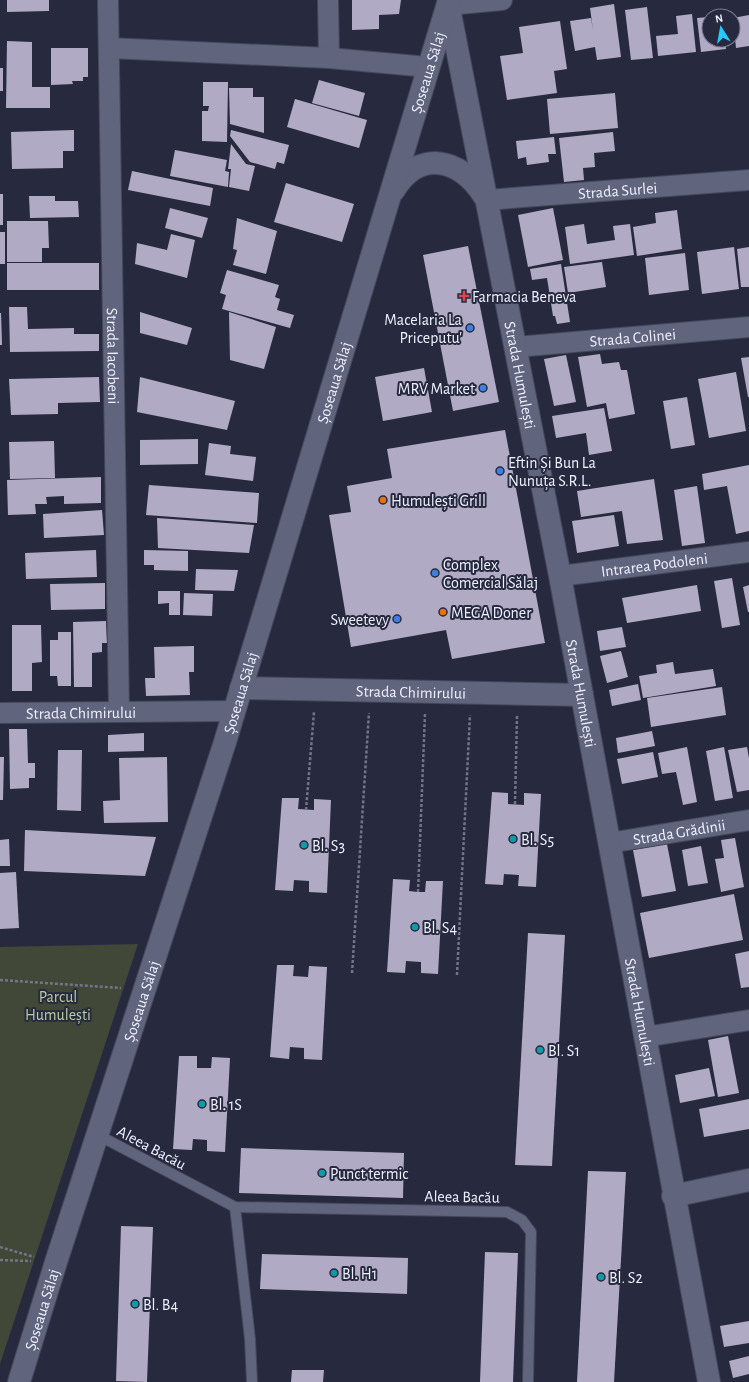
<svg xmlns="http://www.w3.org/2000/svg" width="749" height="1382" viewBox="0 0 749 1382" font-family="'Alegreya Sans',sans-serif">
  <rect width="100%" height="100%" fill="#272a3f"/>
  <!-- green -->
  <polygon fill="#414837" points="138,944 0,1364 0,947"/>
  <!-- building -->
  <g fill="#b1aac5">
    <polygon points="7,0 49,0 49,11 7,12"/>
    <polygon points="352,0 401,0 399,14 379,15 379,29 352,30"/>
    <polygon points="614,4 621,57 597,60 595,47 575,51 570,21 591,18 593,30 590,8"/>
    <polygon points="647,7 653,58 631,60 625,10"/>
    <polygon points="692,14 696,52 658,56 656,36 678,34 676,16"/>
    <polygon points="749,15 749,46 736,48 733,18"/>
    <polygon points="709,17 709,40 725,40 726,49 701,52 697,18"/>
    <polygon points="560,21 567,69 554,71 557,93 507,100 500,56 523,53 519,27"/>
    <polygon points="7,41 32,42 32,87 50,87 50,108 6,108"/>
    <polygon points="51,48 88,48 88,77 83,77 83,81 72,81 73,84 51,85"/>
    <rect x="0" y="68" width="3" height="23"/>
    <polygon points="319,80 365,93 359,116 312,103"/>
    <polygon points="203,82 228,82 227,142 202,141 202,111 208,111 209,106 203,106"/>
    <polygon points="229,88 253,88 253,97 264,97 264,133 230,124"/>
    <polygon points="615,93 618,128 550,134 547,99"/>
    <polygon points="295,99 367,120 359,148 287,127"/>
    <polygon points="74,130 74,151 63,151 63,168 12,169 11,132"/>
    <polygon points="231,130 289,145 284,164 277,162 275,169 250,162 230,136"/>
    <polygon points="613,132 615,151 594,153 595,167 583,168 584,180 564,182 559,138"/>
    <polygon points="554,137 556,154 548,154 549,162 527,165 526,157 518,159 516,141"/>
    <polygon points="231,144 246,164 255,166 249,191 229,187 231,169 228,169"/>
    <polygon points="175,150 227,160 225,171 229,172 228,187 170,176"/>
    <polygon points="132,171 213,188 210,206 128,190"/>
    <polygon points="286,183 354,204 342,242 274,222"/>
    <rect x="0" y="194" width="3" height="31"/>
    <polygon points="29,196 55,196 55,201 78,201 79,217 30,218"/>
    <polygon points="170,208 208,218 202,238 165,228"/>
    <polygon points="553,208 563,260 528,267 518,215"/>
    <polygon points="677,210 682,249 637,256 633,227 656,223 655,213"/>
    <polygon points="237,218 277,231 266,274 233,265 237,250 233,249"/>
    <polygon points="7,221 48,221 49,248 42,248 42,262 7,262"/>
    <polygon points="584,224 587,244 615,240 613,226 630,224 634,255 570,264 565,227"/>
    <rect x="0" y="232" width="5" height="32"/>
    <polygon points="171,234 195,240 187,278 135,264 137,243 167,250"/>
    <polygon points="468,246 499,402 453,411 423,255"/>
    <polygon points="734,247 739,289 702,294 697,252"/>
    <polygon points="749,247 749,287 741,287 737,249"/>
    <polygon points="685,253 689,290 649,295 645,258"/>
    <polygon points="602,262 606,287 568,293 564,267"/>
    <rect x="7" y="263" width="92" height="27"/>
    <polygon points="561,264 570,322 557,324 555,316 553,316 547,278 532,280 530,269"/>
    <polygon points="227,270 279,285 275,297 280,299 277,310 294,315 290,328 222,309 226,295 220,293"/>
    <polygon points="9,307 27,307 28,329 74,328 74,334 99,334 99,351 10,352"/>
    <polygon points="140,312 192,328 187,345 140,333"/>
    <polygon points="229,312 276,327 264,369 230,360"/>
    <polygon points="0,313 1,313 2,345 0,345"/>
    <polygon points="600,354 602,364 619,362 621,370 627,370 635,414 609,419 606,403 587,407 578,357"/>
    <polygon points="566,355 576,402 554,406 544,359"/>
    <polygon points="749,357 749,397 748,397 741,358"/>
    <polygon points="424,368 432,412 383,421 375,377"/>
    <polygon points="736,372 746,431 709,438 698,379"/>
    <polygon points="99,377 100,402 58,403 58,414 11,415 9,379"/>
    <polygon points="140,377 235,401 227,430 137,412"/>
    <polygon points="687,397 695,445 671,449 663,401"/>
    <polygon points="604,408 612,451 589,455 586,433 556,438 552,416"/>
    <polygon points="505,430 545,643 452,659 446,630 351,647 329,515 351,512 347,486 392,478 387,449"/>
    <polygon points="198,439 198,464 140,465 140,440"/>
    <polygon points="54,441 55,478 10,479 9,442"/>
    <polygon points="209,443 231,446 230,454 256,457 253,481 205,475"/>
    <polygon points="749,465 749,531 736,534 727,486 704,490 702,474"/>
    <polygon points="101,477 101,503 64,504 64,496 46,497 47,504 35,504 36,514 8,515 7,480"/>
    <polygon points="654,479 663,540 627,544 622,511 581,517 577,491"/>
    <polygon points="149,485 259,493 257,523 146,515"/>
    <polygon points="697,486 705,543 682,546 674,490"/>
    <polygon points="102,510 104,535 44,538 43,514"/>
    <polygon points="614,515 619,546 577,553 572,521"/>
    <polygon points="157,518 254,525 249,553 158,548"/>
    <polygon points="96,550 97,577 26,579 25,553"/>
    <polygon points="144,550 188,551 188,571 154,570 154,565 144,565"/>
    <polygon points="196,569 238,570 234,591 195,590"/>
    <polygon points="732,578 740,625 722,628 714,581"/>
    <polygon points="105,583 105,609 51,610 50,584"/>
    <polygon points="697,585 701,611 627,623 622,598"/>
    <polygon points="749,585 749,612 748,612 743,587"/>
    <polygon points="158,591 180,591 180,615 169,615 169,603 158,604"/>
    <polygon points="184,593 213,594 212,616 183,615"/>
    <polygon points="106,621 107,643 102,643 102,652 92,653 92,687 74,687 73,622"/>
    <polygon points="12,625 41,625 42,662 32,663 32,691 12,691"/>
    <polygon points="622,627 626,647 600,651 597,631"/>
    <polygon points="58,632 71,632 71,686 58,686 57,676 50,676 50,640 58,640"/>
    <polygon points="194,646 194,672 189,672 190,695 146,696 145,678 155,678 154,647"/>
    <polygon points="621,651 628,677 607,683 600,656"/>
    <polygon points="673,662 675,674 713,669 716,686 643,698 639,676 657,673 656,665"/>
    <polygon points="638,684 641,700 612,706 609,690"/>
    <polygon points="722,687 726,715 651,727 647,698"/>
    <polygon points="9,729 27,729 28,763 35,763 35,778 29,778 29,788 10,789"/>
    <polygon points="652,731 655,746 618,753 616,738"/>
    <polygon points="144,733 144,751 108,752 108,735"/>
    <polygon points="687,747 697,802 683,805 676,772 662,774 658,753"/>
    <polygon points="724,747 733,798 715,801 706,751"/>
    <polygon points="747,747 749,758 749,790 737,792 728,750"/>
    <polygon points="58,750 82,750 81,811 57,810"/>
    <polygon points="653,752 658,777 622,784 617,759"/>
    <polygon points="0,757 4,757 3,800 0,800"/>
    <polygon points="167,757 168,822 104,823 103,801 120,800 119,758"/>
    <polygon points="492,792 508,793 508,804 524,805 524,793 541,794 536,887 518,886 519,875 504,874 503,885 485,884"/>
    <polygon points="282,798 299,798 298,809 314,810 314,799 331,800 327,893 309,892 309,881 294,880 293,891 275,890"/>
    <polygon points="25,830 156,837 145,876 24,871"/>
    <polygon points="735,838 744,887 721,892 715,859 724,858 721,840"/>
    <polygon points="9,839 10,866 0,866 0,840"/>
    <polygon points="667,844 676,891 642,897 633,850"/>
    <polygon points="701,846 708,883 688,886 682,850"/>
    <polygon points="16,872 19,928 0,929 0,873"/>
    <polygon points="393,879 410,880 409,891 418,892 425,892 426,881 443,881 438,974 421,973 421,962 406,961 405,973 387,972"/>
    <polygon points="734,894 743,940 649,958 640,913"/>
    <polygon points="528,933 565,935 552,1166 515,1165"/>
    <polygon points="749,951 749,987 741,988 735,954"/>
    <polygon points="277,965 294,965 293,976 308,977 309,966 327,967 322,1060 304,1059 304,1048 290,1047 289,1059 270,1057"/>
    <polygon points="728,1036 739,1093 718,1097 708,1040"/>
    <polygon points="179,1056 197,1056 197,1068 211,1068 212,1057 230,1058 225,1152 207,1151 207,1140 193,1139 192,1150 173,1149"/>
    <polygon points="709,1068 715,1096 680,1103 675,1075"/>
    <polygon points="749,1099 749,1129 704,1137 699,1109"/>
    <polygon points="241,1148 404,1153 403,1198 239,1193"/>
    <polygon points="588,1171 626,1172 614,1382 577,1382"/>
    <polygon points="121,1226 153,1227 147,1382 116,1381"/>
    <polygon points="485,1252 518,1253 513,1382 480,1382"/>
    <polygon points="262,1254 408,1258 407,1294 260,1289"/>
    <polygon points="749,1321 749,1343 724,1347 720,1326"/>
    <polygon points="749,1356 749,1374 733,1378 729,1361"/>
    <polygon points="292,1370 324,1370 323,1382 291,1382"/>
  </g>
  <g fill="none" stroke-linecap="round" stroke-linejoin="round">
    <defs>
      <g id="service">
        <polyline points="98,1135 235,1207 507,1212 522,1220 531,1232 528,1382"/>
        <polyline points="235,1207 250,1339 252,1382"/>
      </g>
      <g id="minor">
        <path id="s1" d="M108,0l11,712"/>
        <polyline points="328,0 329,58"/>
        <polyline points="448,5 502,0"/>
        <polyline points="109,48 329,58 428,67"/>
        <path id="s2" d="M486,200l263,-20"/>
        <path id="s3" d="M516,347l233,-20"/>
        <path id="s4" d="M560,576l189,-24"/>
        <path id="s5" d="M0,713l234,-2"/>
        <path id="s6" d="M609,843l140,-23"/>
        <polyline points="645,1037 749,1020"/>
      </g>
      <g id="tertiary">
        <path id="s7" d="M449,8l111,568 149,806"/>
        <path d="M394,190c25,-41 67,-32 90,6"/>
        <path id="s8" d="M241,688l341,7"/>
        <polyline points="673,1196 749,1180"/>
        <path id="s9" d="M19,1382l37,-120 169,-520 224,-742"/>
      </g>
    </defs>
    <!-- service casing -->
    <use href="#service" stroke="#454759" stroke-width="12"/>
    <!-- minor casing -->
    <use href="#minor" stroke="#454759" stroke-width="22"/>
    <!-- tertiary casing -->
    <use href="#tertiary" stroke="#454759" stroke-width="24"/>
    <!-- path -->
    <g stroke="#727588" stroke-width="2.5" stroke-dasharray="3 2" stroke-linecap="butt">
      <polyline points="515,804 517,716"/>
      <polyline points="306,810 314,712"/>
      <polyline points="418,892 425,714"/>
      <polyline points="352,973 369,713"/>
      <polyline points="457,975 470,715"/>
      <polyline points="0,980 121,988"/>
      <polyline points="0,1247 34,1257"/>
      <polyline points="0,1260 31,1261"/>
    </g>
    <!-- service -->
    <use href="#service" stroke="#60647d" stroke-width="10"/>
    <!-- minor -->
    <use href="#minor" stroke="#60647d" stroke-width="20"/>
    <!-- tertiary -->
    <use href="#tertiary" stroke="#60647d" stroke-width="22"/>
  </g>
  <!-- markers -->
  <path fill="#e0444e" stroke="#272a3f" stroke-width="1.5" d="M462 290h4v4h4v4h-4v4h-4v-4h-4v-4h4z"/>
  <g fill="#3f7fe0" stroke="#272a3f" stroke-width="1.5">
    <circle cx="470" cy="328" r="4"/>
    <circle cx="483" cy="388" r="4"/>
    <circle cx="500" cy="471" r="4"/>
    <circle cx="435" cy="573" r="4"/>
    <circle cx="397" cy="619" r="4"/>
  </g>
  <g fill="#e8710a" stroke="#272a3f" stroke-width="1.5">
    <circle cx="383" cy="500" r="4"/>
    <circle cx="443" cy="612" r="4"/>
  </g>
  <g fill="#0f9aa8" stroke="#272a3f" stroke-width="1.5">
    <circle cx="513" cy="839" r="4"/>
    <circle cx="304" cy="845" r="4"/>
    <circle cx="415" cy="927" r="4"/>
    <circle cx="540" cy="1050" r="4"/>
    <circle cx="202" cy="1104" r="4"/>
    <circle cx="322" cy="1173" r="4"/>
    <circle cx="334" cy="1273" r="4"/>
    <circle cx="601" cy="1277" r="4"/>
    <circle cx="135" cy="1304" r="4"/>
  </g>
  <g text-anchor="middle" stroke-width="4" stroke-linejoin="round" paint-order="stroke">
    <!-- street labels -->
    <g font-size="16" fill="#eef0ff" stroke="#272a3f">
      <text dy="6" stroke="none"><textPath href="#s9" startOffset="1372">Șoseaua Sălaj</textPath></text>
      <text dy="6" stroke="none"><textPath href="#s2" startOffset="132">Strada Surlei</textPath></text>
      <text dy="6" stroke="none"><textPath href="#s3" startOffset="117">Strada Colinei</textPath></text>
      <text dy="6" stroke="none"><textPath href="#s1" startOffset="356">Strada Iacobeni</textPath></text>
      <text dy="6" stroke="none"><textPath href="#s7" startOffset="374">Strada Humulești</textPath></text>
      <text dy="6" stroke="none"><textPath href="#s9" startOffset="1048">Șoseaua Sălaj</textPath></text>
      <text dy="6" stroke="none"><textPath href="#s4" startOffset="95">Intrarea Podoleni</textPath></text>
      <text dy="6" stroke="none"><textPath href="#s8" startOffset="170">Strada Chimirului</textPath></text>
      <text dy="6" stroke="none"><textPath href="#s9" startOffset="724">Șoseaua Sălaj</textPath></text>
      <text dy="6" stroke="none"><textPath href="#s7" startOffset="698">Strada Humulești</textPath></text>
      <text dy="6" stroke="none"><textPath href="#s5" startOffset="81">Strada Chimirului</textPath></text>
      <text dy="6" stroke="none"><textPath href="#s6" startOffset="71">Strada Grădinii</textPath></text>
      <text dy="6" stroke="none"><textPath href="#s9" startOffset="400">Șoseaua Sălaj</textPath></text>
      <text dy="6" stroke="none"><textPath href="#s7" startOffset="1022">Strada Humulești</textPath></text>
      <text transform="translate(152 1147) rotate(28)" y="6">Aleea Bacău</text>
      <text transform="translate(462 1196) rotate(1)" y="6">Aleea Bacău</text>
      <text dy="6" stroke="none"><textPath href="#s9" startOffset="76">Șoseaua Sălaj</textPath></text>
    </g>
    <!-- poi labels -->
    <g font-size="16" fill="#eef0ff" stroke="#272a3f" text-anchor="start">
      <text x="472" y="302">Farmacia Beneva</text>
      <text x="462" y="325" text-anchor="end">Macelaria La<tspan x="462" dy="18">Priceputu'</tspan></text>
      <text x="475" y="394" text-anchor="end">MRV Market</text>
      <text x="508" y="468">Eftin Și Bun La<tspan x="508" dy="18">Nunuța S.R.L.</tspan></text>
      <text x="391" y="506">Humulești Grill</text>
      <text x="443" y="570">Complex<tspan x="443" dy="18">Comercial Sălaj</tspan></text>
      <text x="451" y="618">MEGA Doner</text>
      <text x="389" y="625" text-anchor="end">Sweetevy</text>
      <text x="521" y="845">Bl. S5</text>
      <text x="312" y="851">Bl. S3</text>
      <text x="423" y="933">Bl. S4</text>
      <text x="548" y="1056">Bl. S1</text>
      <text x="210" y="1110">Bl. 1S</text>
      <text x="330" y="1179">Punct termic</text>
      <text x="342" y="1279">Bl. H1</text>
      <text x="609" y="1283">Bl. S2</text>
      <text x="143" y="1310">Bl. B4</text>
    </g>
    <!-- park labels -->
    <g font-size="16" fill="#b8cd9a" stroke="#272a3f">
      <text x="58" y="1002">Parcul<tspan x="58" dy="18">Humulești</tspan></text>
    </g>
  </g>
  <!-- north arrow -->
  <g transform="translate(721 28) rotate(349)"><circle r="19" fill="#272a3f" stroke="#77798c"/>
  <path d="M0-3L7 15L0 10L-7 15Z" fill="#26c9fe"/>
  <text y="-6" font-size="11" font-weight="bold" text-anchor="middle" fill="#eef0ff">N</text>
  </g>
</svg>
